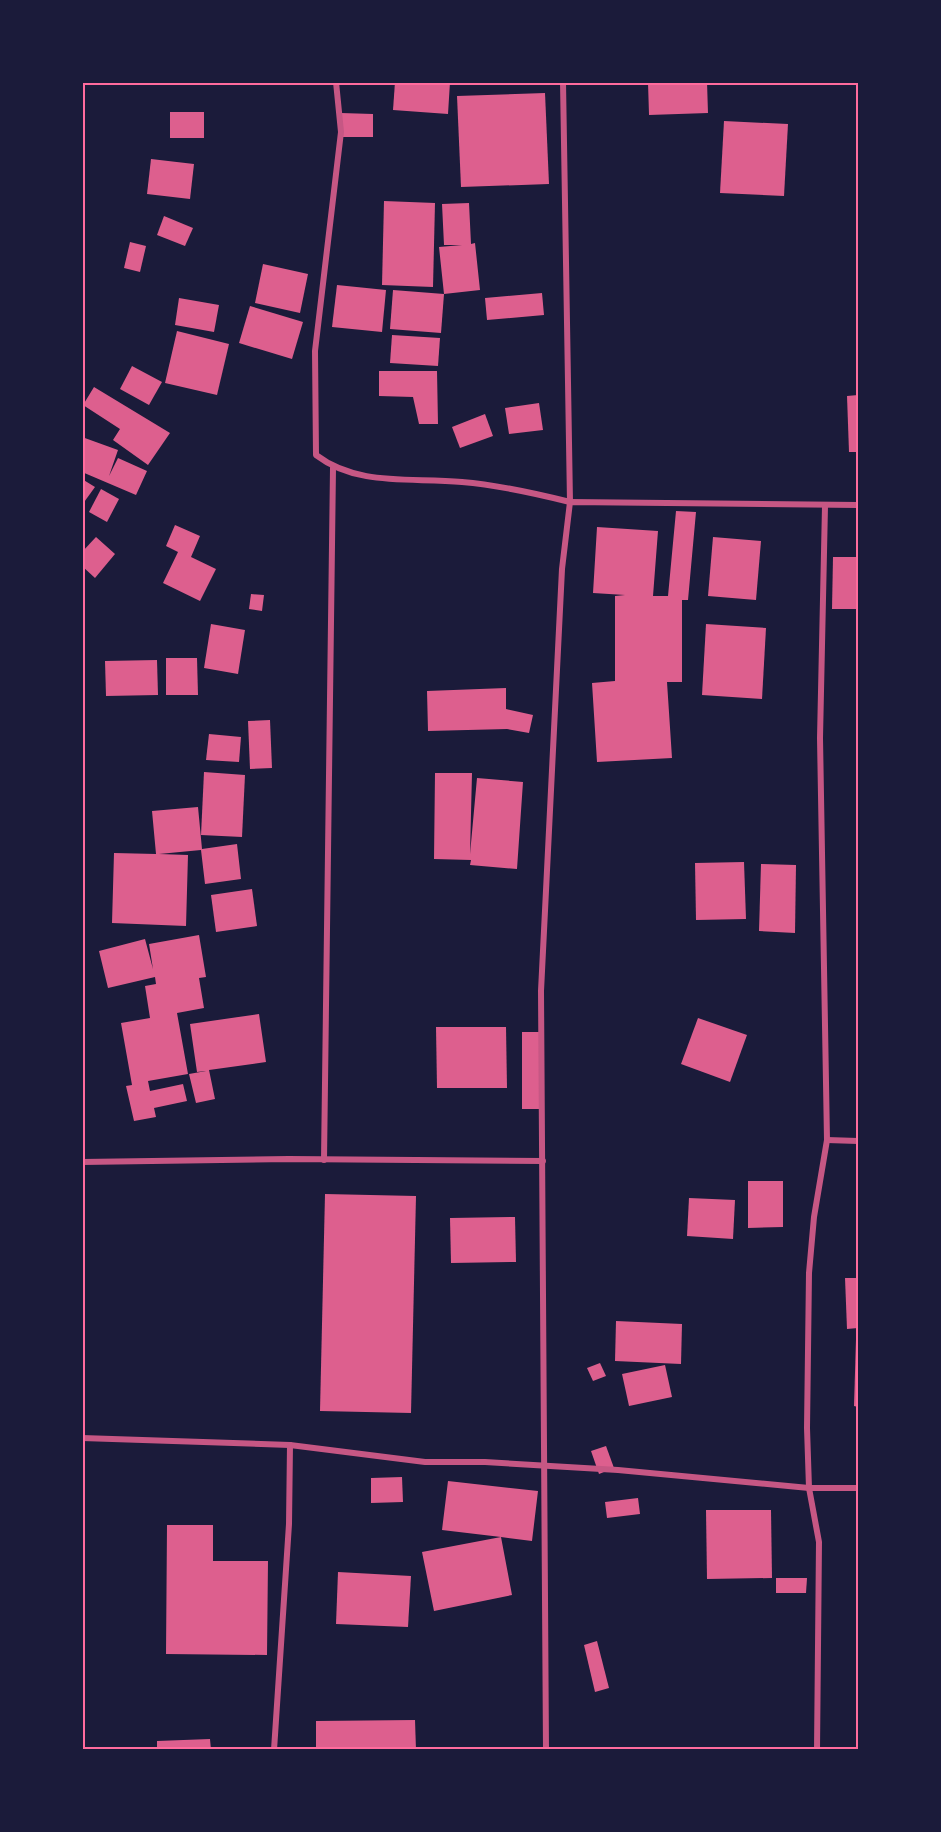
<svg xmlns="http://www.w3.org/2000/svg" width="941" height="1832" viewBox="0 0 941 1832" font-family="'Work Sans',sans-serif">
  <rect width="100%" height="100%" fill="#1b1b3a"/>
  <!-- building -->
  <g fill="#dd5f8e">
    <polygon points="395,82 450,82 448,114 393,110"/>
    <polygon points="648,82 707,82 708,113 649,115"/>
    <polygon points="545,93 549,184 461,187 457,96"/>
    <rect x="170" y="112" width="34" height="26"/>
    <polygon points="341,113 373,114 373,137 341,137"/>
    <polygon points="724,121 788,124 784,196 720,193"/>
    <polygon points="151,159 194,164 190,199 147,194"/>
    <polygon points="384,201 435,203 433,287 382,285"/>
    <polygon points="469,203 471,244 475,243 480,290 444,294 439,247 462,245 444,245 442,204"/>
    <polygon points="164,216 193,228 185,246 157,235"/>
    <polygon points="130,242 146,246 140,272 124,268"/>
    <polygon points="263,264 308,274 300,313 255,303"/>
    <polygon points="337,285 386,290 382,332 332,327"/>
    <polygon points="393,290 444,294 441,333 390,329"/>
    <polygon points="542,293 544,315 487,320 485,298"/>
    <polygon points="179,298 219,305 214,332 175,325"/>
    <polygon points="250,306 303,322 292,359 239,343"/>
    <polygon points="177,331 229,344 217,395 165,383"/>
    <polygon points="392,335 440,338 438,366 390,363"/>
    <polygon points="132,366 162,382 149,405 120,389"/>
    <polygon points="379,371 437,371 438,424 419,424 413,397 379,396"/>
    <polygon points="94,387 170,433 148,465 113,440 120,429 83,405"/>
    <polygon points="858,395 858,452 849,452 847,396"/>
    <polygon points="539,403 543,430 509,434 505,408"/>
    <polygon points="485,414 493,436 460,448 452,427"/>
    <polygon points="82,437 118,450 109,476 118,458 147,471 136,495 82,472"/>
    <polygon points="82,479 95,487 82,505"/>
    <polygon points="101,489 119,499 107,522 89,512"/>
    <polygon points="676,511 696,512 688,600 682,600 682,682 667,682 672,758 597,762 592,683 615,681 615,596 625,595 593,593 597,527 658,531 653,596 668,596"/>
    <polygon points="175,525 200,536 191,557 216,569 200,601 163,583 178,552 166,546"/>
    <polygon points="96,537 115,554 95,578 82,566 82,552"/>
    <polygon points="713,537 761,541 756,600 708,596"/>
    <polygon points="833,557 858,557 858,609 832,609"/>
    <polygon points="251,594 264,595 262,611 249,609"/>
    <polygon points="211,624 245,630 238,674 204,668"/>
    <polygon points="706,624 766,628 762,699 702,695"/>
    <polygon points="166,658 197,658 198,695 166,695"/>
    <polygon points="157,660 158,695 106,696 105,661"/>
    <polygon points="506,688 506,709 533,715 529,733 507,729 428,731 427,691"/>
    <polygon points="270,720 272,768 250,769 248,721"/>
    <polygon points="209,734 241,737 239,762 206,760"/>
    <polygon points="204,772 245,775 242,837 201,835"/>
    <polygon points="435,773 472,773 470,854 477,778 523,782 517,869 470,865 471,860 434,859"/>
    <polygon points="198,807 202,849 237,844 241,879 205,884 201,850 159,854 188,855 186,926 112,923 114,853 156,854 152,811"/>
    <polygon points="744,862 746,919 696,920 695,863"/>
    <polygon points="761,864 796,865 795,933 759,931"/>
    <polygon points="252,889 257,926 216,932 211,895"/>
    <polygon points="199,935 206,977 199,978 204,1008 177,1013 188,1074 148,1081 150,1091 183,1084 187,1101 154,1108 156,1117 134,1121 126,1086 132,1085 121,1023 150,1018 145,986 156,984 155,977 108,988 99,951 145,939 153,969 149,944"/>
    <polygon points="259,1014 266,1062 209,1070 215,1099 196,1103 189,1074 206,1071 197,1072 190,1024"/>
    <polygon points="698,1018 747,1035 730,1082 681,1064"/>
    <polygon points="436,1027 506,1027 507,1088 437,1088"/>
    <polygon points="522,1032 541,1032 540,1109 522,1109"/>
    <polygon points="748,1181 783,1181 783,1227 748,1228"/>
    <polygon points="325,1194 416,1196 411,1413 320,1411"/>
    <polygon points="689,1198 735,1200 733,1239 687,1236"/>
    <polygon points="515,1217 516,1262 451,1263 450,1218"/>
    <polygon points="845,1278 858,1278 858,1328 847,1329"/>
    <polygon points="616,1321 682,1324 681,1364 615,1361"/>
    <polygon points="856,1339 858,1339 858,1407 854,1406"/>
    <polygon points="600,1363 606,1376 593,1381 587,1368"/>
    <polygon points="665,1365 672,1397 629,1406 622,1374"/>
    <polygon points="606,1446 614,1468 599,1474 591,1451"/>
    <polygon points="402,1477 403,1502 371,1503 371,1478"/>
    <polygon points="448,1481 538,1491 532,1541 501,1537 512,1595 434,1611 422,1552 501,1537 442,1530"/>
    <polygon points="638,1498 640,1514 607,1518 605,1502"/>
    <polygon points="706,1510 771,1510 772,1578 707,1579"/>
    <polygon points="167,1525 213,1525 213,1561 268,1561 267,1655 166,1654"/>
    <polygon points="338,1572 411,1576 408,1627 336,1624"/>
    <polygon points="776,1578 807,1578 806,1593 776,1593"/>
    <polygon points="597,1641 609,1688 595,1692 584,1645"/>
    <polygon points="415,1720 416,1750 316,1750 316,1721"/>
    <polygon points="210,1739 211,1750 157,1750 157,1741"/>
  </g>
  <g fill="none" stroke-linecap="round" stroke-linejoin="round">
    <!-- minor -->
    <g stroke="#c65784" stroke-width="6">
      <path d="M336,82l5,50 -26,219 1,104c42,32 96,22 146,27 37,3 72,11 108,20l-7,-420"/>
      <polyline points="827,1140 858,1141"/>
      <polyline points="324,1160 333,468"/>
      <polyline points="82,1162 289,1159 543,1161"/>
      <polyline points="82,1438 290,1445 425,1462 485,1462 618,1470 809,1488 858,1488"/>
      <polyline points="274,1750 289,1524 290,1445"/>
      <polyline points="546,1750 541,991 562,569 570,502 858,505"/>
      <polyline points="817,1750 819,1542 809,1488 807,1428 809,1273 814,1217 827,1140 820,738 825,506"/>
    </g>
  </g>
  <!-- border -->
  <rect width="941" height="1832" fill="none" stroke="#1b1b3a" stroke-width="168"/>
  <rect x="84" y="84" width="773" height="1664" fill="none" stroke="#ff6b9d" stroke-width="2"/>
</svg>
